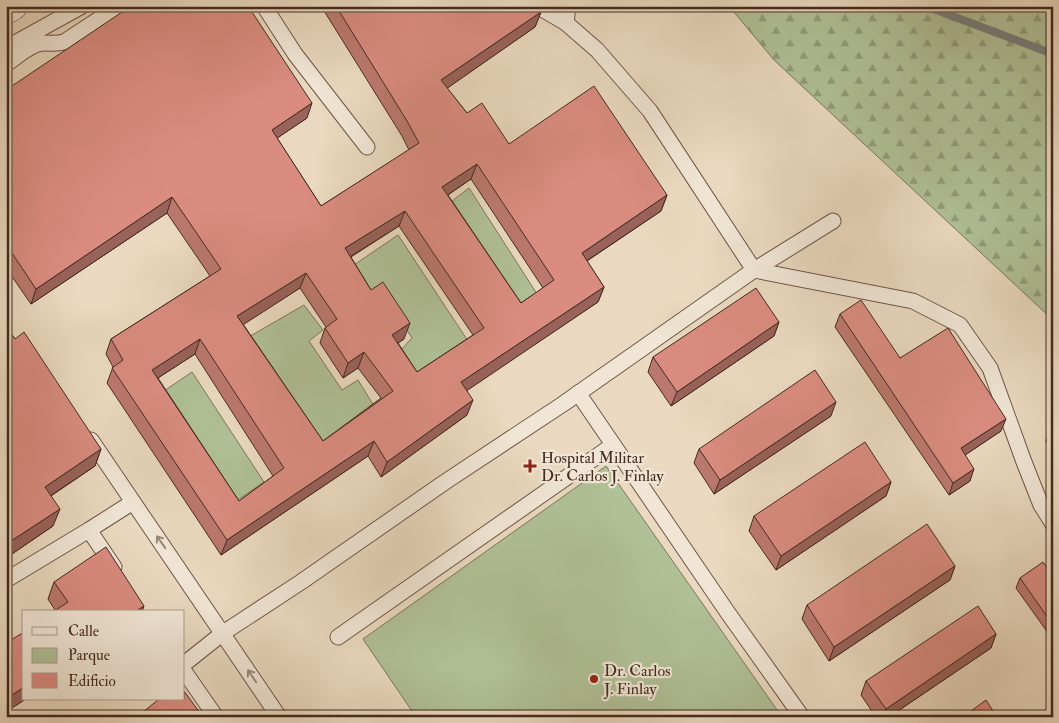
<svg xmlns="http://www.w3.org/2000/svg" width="1059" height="723" viewBox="0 0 1059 723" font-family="'IM FELL Double Pica',serif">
  <defs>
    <pattern id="forest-firs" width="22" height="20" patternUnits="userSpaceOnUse" patternTransform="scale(1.25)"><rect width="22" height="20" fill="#b0c097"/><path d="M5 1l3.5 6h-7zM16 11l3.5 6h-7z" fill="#919c7b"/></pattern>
  </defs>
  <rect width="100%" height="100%" fill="#ead9c0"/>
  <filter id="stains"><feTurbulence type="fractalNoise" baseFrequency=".004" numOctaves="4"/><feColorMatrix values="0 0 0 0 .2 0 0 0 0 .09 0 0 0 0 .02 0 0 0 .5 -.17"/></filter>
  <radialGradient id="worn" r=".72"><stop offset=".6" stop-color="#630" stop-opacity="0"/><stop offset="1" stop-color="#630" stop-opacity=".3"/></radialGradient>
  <!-- green -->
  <g fill="#b0c097" stroke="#7a765b">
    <polygon points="469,188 537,294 519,307 447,205"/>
    <polygon points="398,235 468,341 415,377 399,352 412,338 381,289 369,296 351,267"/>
    <polygon points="304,305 323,330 309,341 342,390 358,380 374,406 320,443 247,338"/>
    <polygon points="192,372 264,482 236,501 161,393"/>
    <polygon points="606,466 782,717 416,717 363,639"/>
  </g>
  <!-- forest -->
  <polygon fill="url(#forest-firs)" stroke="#7a765b" points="729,6 1053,6 1053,320 774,60"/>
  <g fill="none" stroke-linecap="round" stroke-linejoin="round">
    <!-- stream -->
    <polyline stroke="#78807c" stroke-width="8" points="921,6 931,8 1053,54"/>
    <defs>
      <g id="lane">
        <polyline points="264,6 295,54 367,147"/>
        <polyline points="566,23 568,6"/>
        <polyline points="6,48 82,6"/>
        <path d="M6,64c11,-7 25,-21 38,-21 8,0 12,1 20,-1l55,-36"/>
        <polyline points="754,270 913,301 960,325 990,368 1024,462 1041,505 1053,524"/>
        <polyline points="754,270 833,221"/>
        <polyline points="578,393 728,613 802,717"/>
        <polyline points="91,440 279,717"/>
        <polyline points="114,567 89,530 133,502"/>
        <polyline points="6,580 89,530"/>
        <polyline points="338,637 613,445"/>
        <polyline points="184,664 223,633 301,582 445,482 563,404 754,270 650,111 597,50 566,23 537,6"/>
        <polyline points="184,671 216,717"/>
      </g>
      <polyline id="secondary" points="6,10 13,6"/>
    </defs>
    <!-- lane casing -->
    <use href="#lane" stroke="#6e5647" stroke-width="17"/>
    <!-- secondary casing -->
    <use href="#secondary" stroke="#442b1f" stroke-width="29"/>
    <!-- lane -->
    <use href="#lane" stroke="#f1e6d6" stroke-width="15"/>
    <!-- secondary -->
    <use href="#secondary" stroke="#f1e6d6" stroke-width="28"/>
  </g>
  <!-- wall -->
  <g fill="#bb786e" stroke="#442b1f" fill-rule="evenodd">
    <path d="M321,6h216l4,6 -6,15 -88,61 20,25 42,31 158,51 -6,16 -74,50 17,26 -6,15 -132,88 1,25 -86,62 -13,-21 -147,99 -114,-172 6,-16 -7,-13 5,-15 99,-63 -43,-63 -136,91 -25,-36v-178l301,28 -30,20 44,68 88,-56 -7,-14zM471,179l72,109 -22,15 -73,-108zM399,226l74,109 -56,37 -19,-29 6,-4 -33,-49 -20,-33zM300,288l26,39 -1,1 -5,15 23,35 15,-10 23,30 -58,43 -80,-117zM195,354l78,122 -34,25 -81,-123z"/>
    <polygon points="840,314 1001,431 965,455 970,481 949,495 835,327"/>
    <polygon points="779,322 774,336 671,406 648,372 653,357"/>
    <polygon points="6,326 15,339 101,449 95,466 51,496 53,526 6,558"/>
    <polygon points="831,416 714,494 694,463 699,449"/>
    <polygon points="1053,422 1053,452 1046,441"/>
    <polygon points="891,482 886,496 776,570 749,531 754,516"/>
    <polygon points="955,566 950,580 829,661 802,619 807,605"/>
    <polygon points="1053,577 1053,640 1016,588 1020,578"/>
    <polygon points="54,582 144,606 55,610 48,599"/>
    <polygon points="996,634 991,648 889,717 876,717 861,695 866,681"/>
  </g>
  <!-- shaded-wall -->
  <g fill="#99625a" stroke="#442b1f">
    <polygon points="541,12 535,27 436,96 441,80"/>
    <polygon points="312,103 307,118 267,145 272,130"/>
    <polygon points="477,164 471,179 437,202 442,187"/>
    <polygon points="667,195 661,211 576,268 582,253"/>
    <polygon points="172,197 167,213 31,304 36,289"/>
    <polygon points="405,211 399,226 340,263 345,248"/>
    <polygon points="306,273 300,288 232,332 237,316"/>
    <polygon points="604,287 598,302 456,398 461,382"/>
    <polygon points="779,322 774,336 671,406 677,392"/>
    <polygon points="410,323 404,339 387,350 392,335"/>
    <polygon points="200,339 195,354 147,385 152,370"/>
    <polygon points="364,352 358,368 343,378 348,363"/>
    <polygon points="473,400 467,415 381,477 387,462"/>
    <polygon points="836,402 831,416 714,494 720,480"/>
    <polygon points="1006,419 1001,431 956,461 961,448"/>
    <polygon points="374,441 368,456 221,555 227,540"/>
    <polygon points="101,449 95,466 38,504 45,487"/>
    <polygon points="974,469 970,481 949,495 953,483"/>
    <polygon points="891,482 886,496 776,570 781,556"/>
    <polygon points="60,509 53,526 6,558 6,555 11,541"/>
    <polygon points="955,566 950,580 829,661 834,647"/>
    <polygon points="144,606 142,612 135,612"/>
    <polygon points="996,634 991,648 889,717 883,717 886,709"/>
    <polygon points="24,687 24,699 26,699 6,712 6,699"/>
  </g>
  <!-- building -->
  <g fill="#da8c80" stroke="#442b1f" fill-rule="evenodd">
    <path d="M131,6h117l64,97 -40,27 49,76 98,-63 -12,-22 -71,-115h201l4,6 -100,68 26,33 15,-10 27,41 85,-58 73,109 -85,58 22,34 -143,95 12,18 -86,62 -13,-21 -147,99 -115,-172 11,-8 -12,-21 110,-70 -49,-72 -136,92 -30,-45v-154zM477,164l77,116 -33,23 -79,-116zM405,211l79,117 -67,44 -25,-37 18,-12 -27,-41 -12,8 -26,-42zM306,273l31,46 -12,9 23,35 16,-11 29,39 -70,50 -86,-125zM200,339l84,129 -45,33 -87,-131z"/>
    <polygon points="756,288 779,322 677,392 653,357"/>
    <polygon points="861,300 900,358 948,328 1006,419 961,448 974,469 953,483 840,314"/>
    <polygon points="6,326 15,339 24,332 101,449 45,487 60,509 11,541 6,534"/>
    <polygon points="815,370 836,402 720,480 699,449"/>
    <polygon points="865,442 891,482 781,556 754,516"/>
    <polygon points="927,524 955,566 834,647 807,605"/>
    <polygon points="106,547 144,606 135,612 53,612 68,602 54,582"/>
    <polygon points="1043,562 1053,577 1053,625 1020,578"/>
    <polygon points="978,606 996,634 886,709 866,681"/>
    <polygon points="24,632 24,687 6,699 6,643"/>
    <polygon points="184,691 203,717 137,717 159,699 184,699"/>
    <polygon points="986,700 997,717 963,717"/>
  </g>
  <!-- one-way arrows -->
  <defs><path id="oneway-shaft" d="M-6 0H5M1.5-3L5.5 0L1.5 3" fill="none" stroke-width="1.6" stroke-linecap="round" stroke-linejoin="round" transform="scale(1.25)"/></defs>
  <g stroke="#9a887a">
    <use href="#oneway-shaft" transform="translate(161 542) rotate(-125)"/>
    <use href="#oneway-shaft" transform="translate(252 676) rotate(-124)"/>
  </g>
  <!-- markers -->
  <g fill="#8f2418" stroke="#f1e6d6" stroke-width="2">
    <path d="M527.5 458.5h5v5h5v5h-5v5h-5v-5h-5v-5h5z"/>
    <circle cx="594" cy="679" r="5"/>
  </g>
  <g text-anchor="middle" stroke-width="4.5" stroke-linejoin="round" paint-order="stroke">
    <!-- poi labels -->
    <g font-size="16" fill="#442b1f" stroke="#f1e6d6" text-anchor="start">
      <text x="541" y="463">Hospital Militar<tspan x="541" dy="18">Dr. Carlos J. Finlay</tspan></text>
      <text x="604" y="676">Dr. Carlos<tspan x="604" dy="18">J. Finlay</tspan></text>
    </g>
  </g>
  <!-- margin -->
  <rect width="1059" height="723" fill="none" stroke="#ead9c0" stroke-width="25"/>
  <rect x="8" y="8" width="1044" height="708" fill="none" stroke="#442b1f" stroke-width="2.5"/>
  <rect x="12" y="12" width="1034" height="698" fill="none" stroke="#442b1f"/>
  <!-- legend -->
  <rect x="22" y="610" width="162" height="90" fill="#f1e6d6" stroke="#ac9b8d"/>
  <rect x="32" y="627" width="25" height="8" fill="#f1e6d6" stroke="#ac9b8d"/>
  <text x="68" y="636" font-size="15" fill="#442b1f">Calle</text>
  <rect x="32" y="648" width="25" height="15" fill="#b0c097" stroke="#ac9b8d"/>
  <text x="68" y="660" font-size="15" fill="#442b1f">Parque</text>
  <rect x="32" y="673" width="25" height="15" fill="#da8c80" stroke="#ac9b8d"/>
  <text x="68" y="686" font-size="15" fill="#442b1f">Edificio</text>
  <rect width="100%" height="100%" filter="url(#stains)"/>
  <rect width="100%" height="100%" fill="url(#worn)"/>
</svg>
